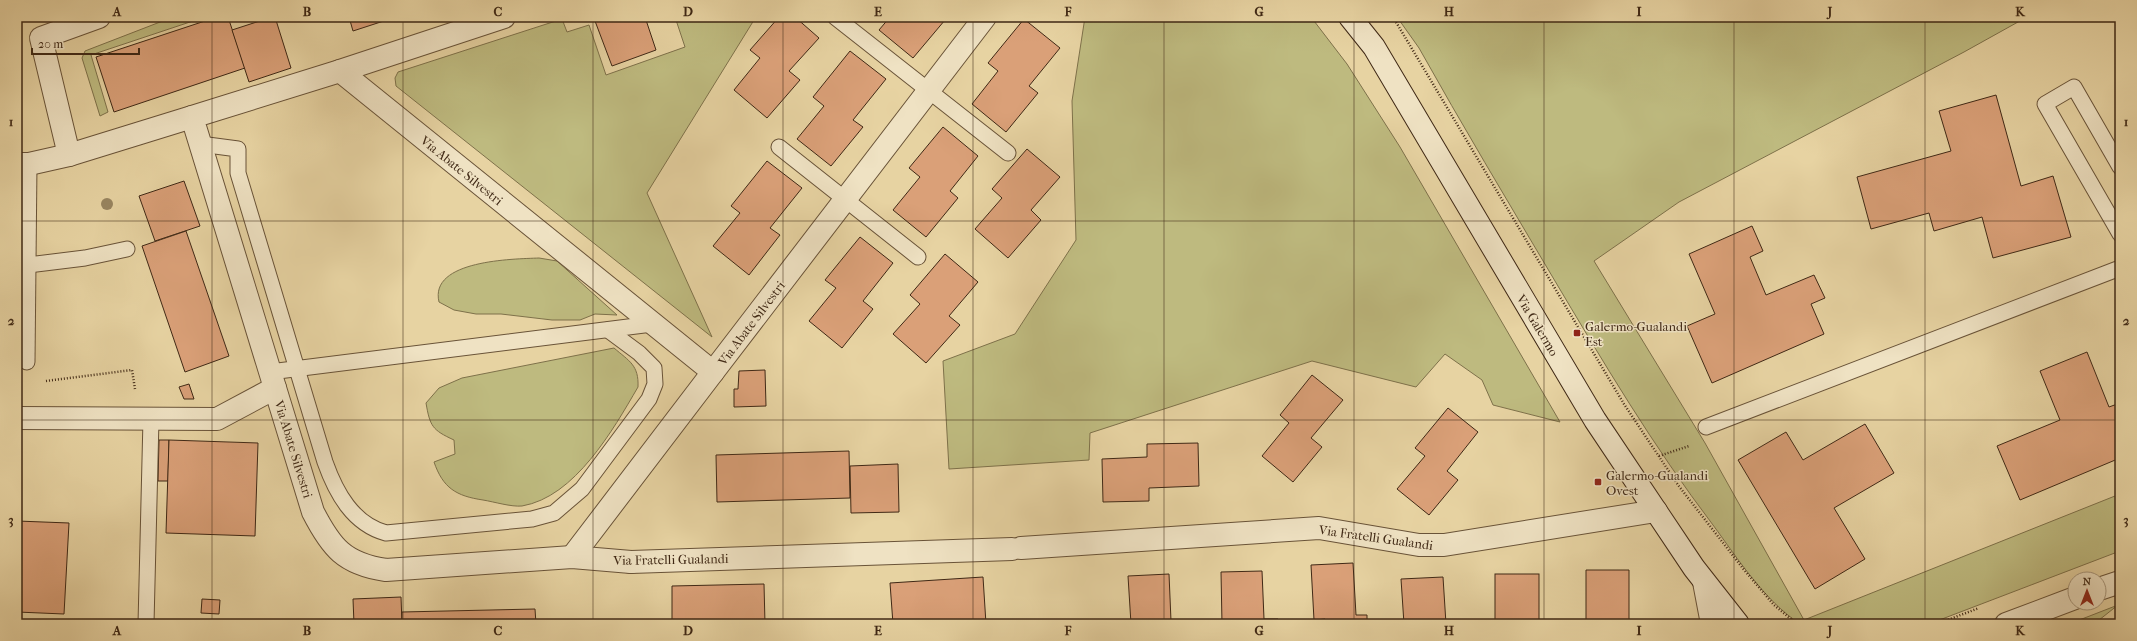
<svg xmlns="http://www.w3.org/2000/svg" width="2137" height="641" viewBox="0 0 2137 641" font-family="'IM FELL French Canon',serif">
  <rect width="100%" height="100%" fill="#e7d3a2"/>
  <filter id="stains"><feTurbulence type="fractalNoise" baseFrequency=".005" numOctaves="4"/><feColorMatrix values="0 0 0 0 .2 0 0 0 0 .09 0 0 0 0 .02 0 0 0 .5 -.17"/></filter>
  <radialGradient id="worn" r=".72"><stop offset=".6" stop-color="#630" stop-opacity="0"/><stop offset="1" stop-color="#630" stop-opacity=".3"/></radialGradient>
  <!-- green -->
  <g fill="#beba7f" stroke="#7e714a">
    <polygon points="173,17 205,17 91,55 108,112 100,116 82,58 85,51"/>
    <polygon points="675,17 751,17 754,20 647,193 712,337 396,86 395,78 398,72 562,19 567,32 589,25 606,75 685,47"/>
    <polygon points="1085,17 1311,17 1347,64 1400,147 1560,422 1493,405 1482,380 1445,354 1416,387 1312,361 1090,433 1089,460 949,469 943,361 1015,334 1076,240 1072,101"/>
    <path d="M1397,17h630l-63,35 -285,150 -85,59 111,182 99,177 316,-126v57l-191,73h-129c-36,-24 -62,-65 -87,-99 -60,-79 -110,-163 -161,-249 -45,-76 -90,-151 -133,-228z"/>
    <path d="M539,258l18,3 60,54 -22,-1 -15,6h-28l-51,-6h-25l-22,-4 -15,-8c-10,-42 74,-43 100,-44z"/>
    <path d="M614,348c15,13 25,17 24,39 -25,43 -63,110 -116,119 -11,1 -27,-4 -39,-6 -27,-4 -40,-12 -49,-38l21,-8 -1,-14c-22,-10 -24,-14 -28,-37l13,-15 23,-10z"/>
    <polygon points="2118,605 2094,624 2069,624"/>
  </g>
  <!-- building -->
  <g fill="#daa078" stroke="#3f2815">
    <polygon points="217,17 228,17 245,68 114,112 96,57"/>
    <polygon points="272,17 275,17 291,68 249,82 232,30"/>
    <polygon points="349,17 396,17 353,31"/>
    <polygon points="607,17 645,17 656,50 612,66 595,21"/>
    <polygon points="779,17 795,17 819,38 789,71 800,80 767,118 734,90 760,58 750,50"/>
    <polygon points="890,17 941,17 945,20 913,58 879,30"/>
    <polygon points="1024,19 1060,48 1029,86 1038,93 1006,132 972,104 998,71 988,63"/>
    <polygon points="850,51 886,79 853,120 863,127 831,166 797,139 824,106 813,97"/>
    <polygon points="1996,95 2021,186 2053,176 2071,237 1993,258 1982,217 1934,231 1929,213 1871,229 1857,177 1951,151 1939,111"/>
    <polygon points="943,127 978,156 950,191 958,198 926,237 893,210 920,177 909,168"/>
    <polygon points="1027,149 1060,177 1031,210 1041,220 1008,258 975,229 1002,198 992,189"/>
    <polygon points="767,161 802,188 770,228 780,235 749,275 713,246 740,213 731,206"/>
    <polygon points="184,181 200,226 155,241 139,196"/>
    <polygon points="1752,226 1763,251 1750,257 1766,295 1814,275 1825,298 1811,304 1824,334 1712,383 1687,326 1715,314 1689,254"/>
    <polygon points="186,231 229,356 185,372 142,246"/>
    <polygon points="860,237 893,263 863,301 873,309 842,348 809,321 836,288 825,280"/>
    <polygon points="945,254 978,282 949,316 960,325 926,363 893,334 920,304 910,295"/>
    <polygon points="2087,352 2109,407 2120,403 2120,458 2020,500 1997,446 2060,420 2040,371"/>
    <polygon points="765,370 766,406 734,407 734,389 738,389 739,371"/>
    <polygon points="1312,375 1343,400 1311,438 1322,447 1293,482 1262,456 1289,423 1280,415"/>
    <polygon points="189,384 194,399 184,399 179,387"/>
    <polygon points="1448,408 1478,432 1447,471 1458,480 1429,515 1397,489 1425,456 1415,448"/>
    <polygon points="1865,424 1894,473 1834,508 1865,559 1815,589 1738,460 1786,432 1803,460"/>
    <polygon points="159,440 169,440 168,481 158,481"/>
    <polygon points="169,440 258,443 255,536 166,533"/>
    <polygon points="1198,443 1199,486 1149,488 1149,501 1103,502 1102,459 1147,457 1147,444"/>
    <polygon points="849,451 850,498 717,502 716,455"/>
    <polygon points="898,464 899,512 851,513 850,466"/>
    <polygon points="17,521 69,523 64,614 17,612"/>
    <polygon points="1353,563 1356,615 1367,615 1367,624 1325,624 1325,619 1314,620 1311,565"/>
    <polygon points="1586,570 1629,570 1629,621 1641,621 1641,624 1601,624 1601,621 1586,621"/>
    <polygon points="1262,571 1264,619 1278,619 1278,624 1222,624 1221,572"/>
    <polygon points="1169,574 1171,621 1183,621 1183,624 1131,624 1128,576"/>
    <rect x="1495" y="574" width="44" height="50"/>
    <polygon points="983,577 986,624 893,624 890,583"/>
    <polygon points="1443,577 1446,624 1404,624 1401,579"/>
    <polygon points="764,584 765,624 672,624 672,586"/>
    <polygon points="401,597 402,624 354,624 353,599"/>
    <polygon points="202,599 220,600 219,614 201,613"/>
    <polygon points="535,609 536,624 402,624 402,612"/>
  </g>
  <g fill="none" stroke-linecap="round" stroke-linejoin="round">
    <defs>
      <g id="service">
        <polyline points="835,17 1008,153"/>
        <path d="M200,144l38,5v24l87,289c11,31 28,62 61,71l146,-14 22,-6 28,-24 67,-90 6,-15 -1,-16 -15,-15 -31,-23"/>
        <polyline points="779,147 918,257"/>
        <polyline points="2120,167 2074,87 2045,104 2120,234"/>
        <polyline points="28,265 85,258 127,249"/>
        <polyline points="27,362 29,164"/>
        <polyline points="270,372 652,324"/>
        <polyline points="1706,427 2120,268"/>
        <polyline points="146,624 151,419"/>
      </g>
      <polyline id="pedestrian" points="631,562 1012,549"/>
      <g id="minor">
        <polyline points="340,71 504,17"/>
        <polyline points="69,155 192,117"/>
        <polyline points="17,164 29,164 69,155 41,38 99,17"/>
        <polyline points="17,418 217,419 275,388"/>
        <polyline points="1021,548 1319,528 1419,545 1444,545 1656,511"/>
        <polyline points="572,557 713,372"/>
        <path d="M631,562l-59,-5 -186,13c-42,-6 -55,-23 -73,-58l-121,-395 148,-46 373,301 272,-355"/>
        <polyline points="1704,582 1712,624"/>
      </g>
      <g id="tertiary">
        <polyline points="2099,589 2120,582"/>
        <polyline points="2006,624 2075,598"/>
      </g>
      <polyline id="secondary" points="1350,17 1374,47 1595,420 1694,568 1738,624"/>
    </defs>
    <!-- service casing -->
    <use href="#service" stroke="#695338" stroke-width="17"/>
    <!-- pedestrian casing -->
    <use href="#pedestrian" stroke="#695338" stroke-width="24"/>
    <!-- minor casing -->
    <use href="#minor" stroke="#695338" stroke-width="24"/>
    <!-- tertiary casing -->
    <use href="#tertiary" stroke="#695338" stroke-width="24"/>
    <!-- secondary casing -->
    <use href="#secondary" stroke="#3f2815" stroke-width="24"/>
    <!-- path -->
    <g stroke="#3f2815" stroke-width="2.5" stroke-dasharray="1 2" stroke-linecap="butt">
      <polyline points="1393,17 1624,404 1678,485 1745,571 1774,605 1797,624"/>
      <polyline points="46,381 132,370 135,389"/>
      <polyline points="1659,456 1689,446"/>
      <polyline points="1937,624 1979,608"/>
    </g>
    <!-- service -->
    <use href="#service" stroke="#efe2c3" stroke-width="15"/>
    <!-- pedestrian -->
    <use href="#pedestrian" stroke="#efe2c3" stroke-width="22"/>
    <!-- minor -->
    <use href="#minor" stroke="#efe2c3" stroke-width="22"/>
    <!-- tertiary -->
    <use href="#tertiary" stroke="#efe2c3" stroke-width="22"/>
    <!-- secondary -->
    <use href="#secondary" stroke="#efe2c3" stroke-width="22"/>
  </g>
  <!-- trees -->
  <circle fill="#988560" cx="107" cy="204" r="6"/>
  <!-- grid -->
  <path fill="none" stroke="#3f2815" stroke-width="1" stroke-opacity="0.55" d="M212,17v607M403,17v607M593,17v607M783,17v607M973,17v607M1164,17v607M1354,17v607M1544,17v607M1734,17v607M1925,17v607M17,221h2103M17,420h2103"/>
  <!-- markers -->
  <g fill="#8f2418" stroke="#efe2c3" stroke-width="1.5">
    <rect x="1573" y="329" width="8" height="8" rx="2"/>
    <rect x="1594" y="478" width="8" height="8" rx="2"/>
  </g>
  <g text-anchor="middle" stroke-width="3" stroke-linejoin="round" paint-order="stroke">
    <!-- street labels -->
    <g font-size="13" fill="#3f2815" stroke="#efe2c3">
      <text transform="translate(462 170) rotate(39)" y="5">Via Abate Silvestri</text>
      <text transform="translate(751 323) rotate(-53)" y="5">Via Abate Silvestri</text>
      <text transform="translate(1538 325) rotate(59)" y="5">Via Galermo</text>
      <text transform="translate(294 449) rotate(73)" y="5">Via Abate Silvestri</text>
      <text transform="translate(1376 537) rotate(8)" y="5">Via Fratelli Gualandi</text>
      <text transform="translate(671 559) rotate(-1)" y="5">Via Fratelli Gualandi</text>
    </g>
    <!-- poi labels -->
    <g font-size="13" fill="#3f2815" stroke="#efe2c3" text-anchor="start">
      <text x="1585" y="331">Galermo-Gualandi<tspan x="1585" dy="15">Est</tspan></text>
      <text x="1606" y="480">Galermo-Gualandi<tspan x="1606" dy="15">Ovest</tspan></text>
    </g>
  </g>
  <!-- margin -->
  <rect width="2137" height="641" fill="none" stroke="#e7d3a2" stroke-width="44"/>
  <!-- north arrow -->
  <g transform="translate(2087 591)"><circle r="19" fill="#efe2c3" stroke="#a9987d"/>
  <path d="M0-3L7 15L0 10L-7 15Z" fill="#8f2418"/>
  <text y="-6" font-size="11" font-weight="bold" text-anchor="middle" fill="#3f2815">N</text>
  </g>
  <!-- scale -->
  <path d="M32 48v6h107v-6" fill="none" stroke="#3f2815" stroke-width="2"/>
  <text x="38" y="48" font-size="12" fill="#3f2815" stroke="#efe2c3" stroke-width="3" paint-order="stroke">20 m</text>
  <rect x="22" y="22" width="2093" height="597" fill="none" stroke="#3f2815" stroke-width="1.5"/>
  <g font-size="13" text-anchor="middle" font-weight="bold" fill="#3f2815">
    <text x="117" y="16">A</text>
    <text x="307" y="16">B</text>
    <text x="498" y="16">C</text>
    <text x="688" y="16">D</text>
    <text x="878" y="16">E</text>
    <text x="1068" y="16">F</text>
    <text x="1259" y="16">G</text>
    <text x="1449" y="16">H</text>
    <text x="1639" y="16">I</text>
    <text x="1830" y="16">J</text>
    <text x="2020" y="16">K</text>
    <text x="11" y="126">1</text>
    <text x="2126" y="126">1</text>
    <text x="11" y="325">2</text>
    <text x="2126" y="325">2</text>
    <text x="11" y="524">3</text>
    <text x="2126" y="524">3</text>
    <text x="117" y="635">A</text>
    <text x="307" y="635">B</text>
    <text x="498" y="635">C</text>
    <text x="688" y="635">D</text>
    <text x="878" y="635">E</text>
    <text x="1068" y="635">F</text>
    <text x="1259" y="635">G</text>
    <text x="1449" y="635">H</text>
    <text x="1639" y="635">I</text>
    <text x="1830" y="635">J</text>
    <text x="2020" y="635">K</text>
  </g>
  <rect width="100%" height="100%" filter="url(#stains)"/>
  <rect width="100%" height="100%" fill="url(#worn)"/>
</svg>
